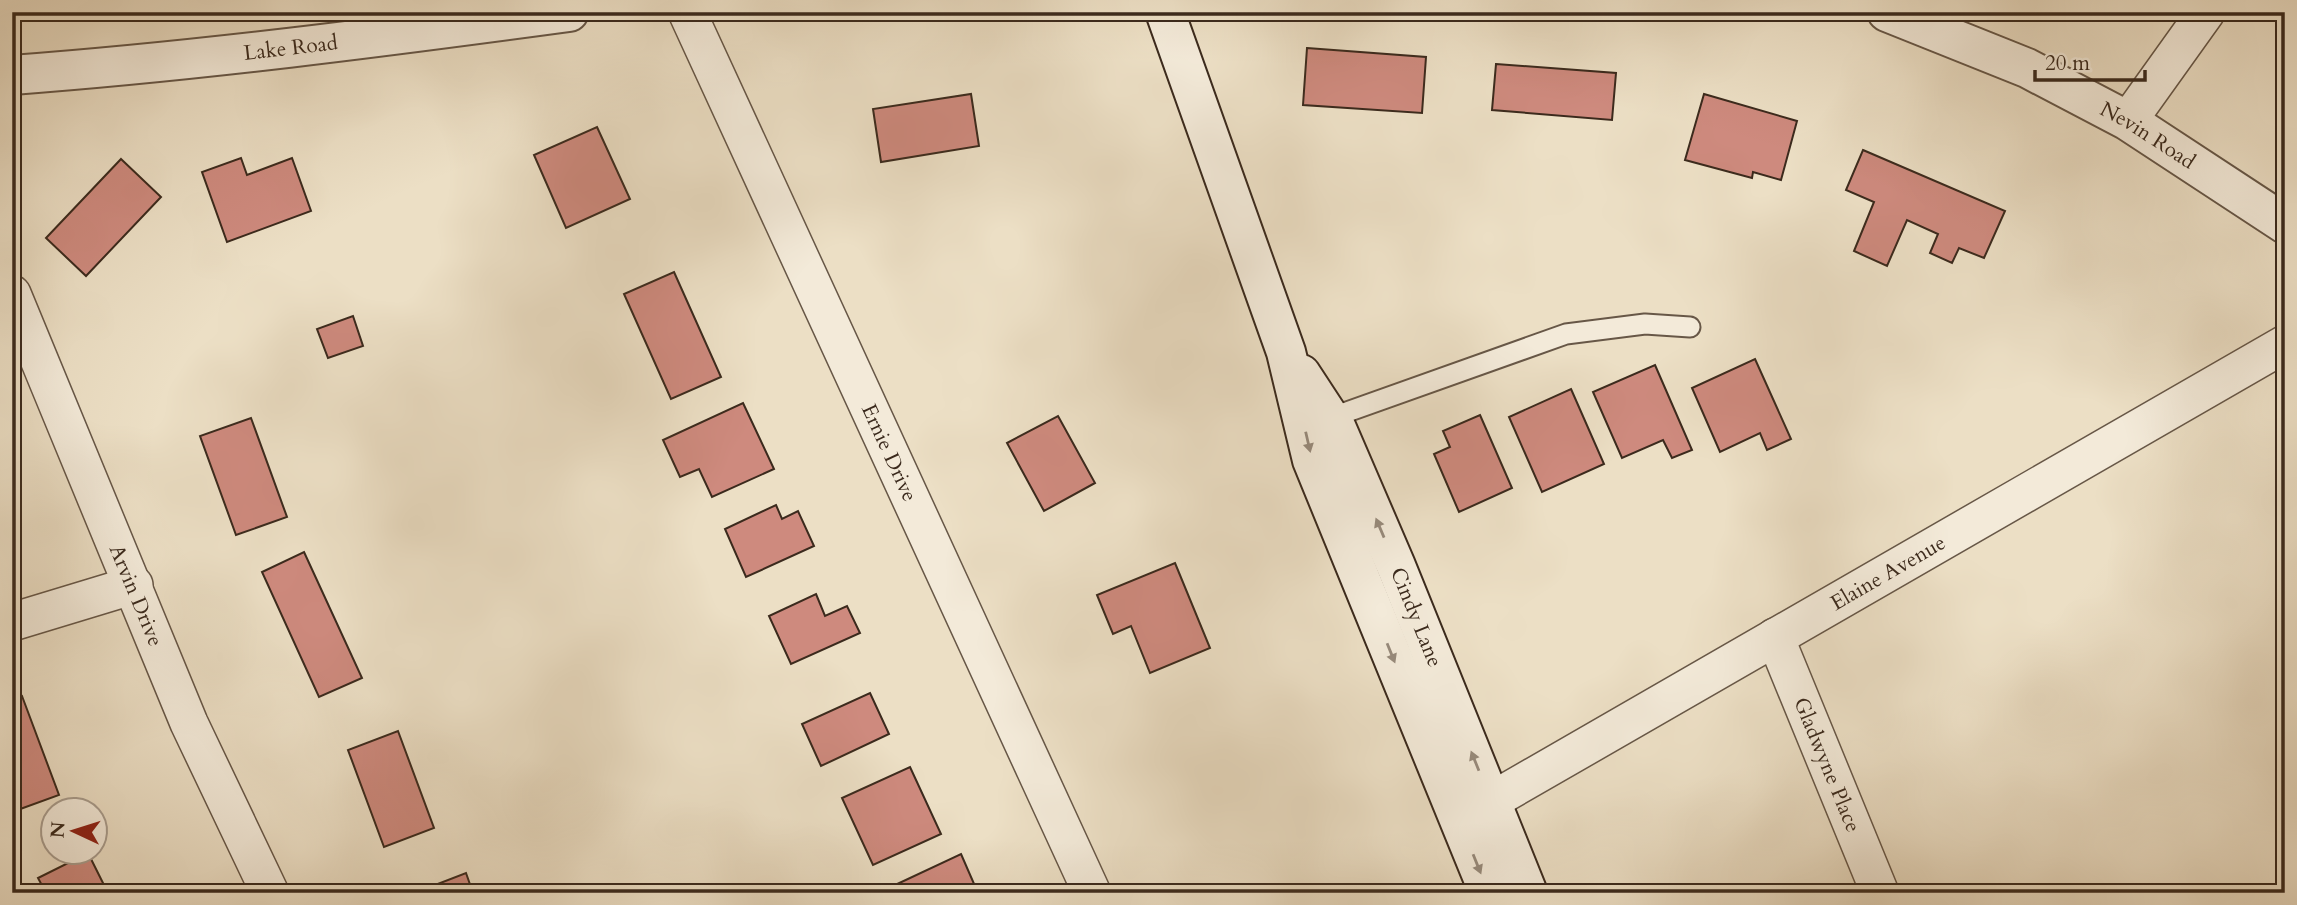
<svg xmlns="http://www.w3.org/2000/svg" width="2297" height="905" viewBox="0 0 2297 905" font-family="Cardo,serif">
  <rect width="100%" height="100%" fill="#ecdfc5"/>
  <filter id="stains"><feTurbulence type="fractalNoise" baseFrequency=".00286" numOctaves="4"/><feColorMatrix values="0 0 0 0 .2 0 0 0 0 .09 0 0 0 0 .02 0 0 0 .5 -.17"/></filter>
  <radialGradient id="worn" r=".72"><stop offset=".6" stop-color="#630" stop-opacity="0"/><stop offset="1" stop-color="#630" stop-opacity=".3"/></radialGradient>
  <!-- building -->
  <g fill="#ce8a7e" stroke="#3b2a1d" stroke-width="2">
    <polygon points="1307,48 1426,57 1422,113 1303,105"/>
    <polygon points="1496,64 1616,73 1612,120 1492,110"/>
    <polygon points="971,94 979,146 881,162 873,109"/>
    <polygon points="1704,94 1797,121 1781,180 1753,172 1752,178 1685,160"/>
    <polygon points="597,127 630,199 566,228 534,155"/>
    <polygon points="1863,150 2005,211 1984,258 1959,248 1952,263 1930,253 1938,234 1907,220 1887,266 1854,251 1874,202 1846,190"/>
    <polygon points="241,158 247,175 292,158 311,211 227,242 202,172"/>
    <polygon points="121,159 161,197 86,276 46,238"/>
    <polygon points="674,272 721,377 671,399 624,294"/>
    <polygon points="353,316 363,346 328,358 317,329"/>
    <polygon points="1755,359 1791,439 1767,450 1760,433 1720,452 1692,388"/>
    <polygon points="1655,365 1692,450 1672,458 1663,440 1622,458 1593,392"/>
    <polygon points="1571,389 1604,464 1542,492 1509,417"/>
    <polygon points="743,403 774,469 712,497 699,469 680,477 663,440"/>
    <polygon points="1480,415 1512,488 1459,512 1434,454 1450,447 1443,431"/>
    <polygon points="1058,416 1095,483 1044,511 1007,443"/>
    <polygon points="251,418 287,517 236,535 200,436"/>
    <polygon points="776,505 782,519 798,511 814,546 746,577 725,529"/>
    <polygon points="304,552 362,678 319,697 262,572"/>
    <polygon points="1175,563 1210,648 1150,673 1131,626 1113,634 1097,595"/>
    <polygon points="816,594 825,616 847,606 860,633 791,664 769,616"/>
    <polygon points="870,693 889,734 821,766 802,724"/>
    <polygon points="22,696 59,795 12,812 12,699"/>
    <polygon points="398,731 434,828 384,847 348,750"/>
    <polygon points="910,767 941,834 873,865 842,798"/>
    <polygon points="88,853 108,893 46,893 38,878"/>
    <polygon points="961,854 978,893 878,893"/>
    <polygon points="466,873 473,893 417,893 417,892"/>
  </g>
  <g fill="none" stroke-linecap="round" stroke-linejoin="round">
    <defs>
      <polyline id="service" points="1330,418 1566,334 1645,324 1690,327"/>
      <g id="minor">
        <path id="s1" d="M687,12l405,881"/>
        <polyline points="2128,121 2206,12"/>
        <path id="s2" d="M12,294l177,429 81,170"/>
        <polyline points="12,622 134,585"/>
        <path id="s3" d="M1775,637l105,256"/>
        <path id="s4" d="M1491,801l794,-457"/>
      </g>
      <g id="tertiary">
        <path id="s5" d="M1887,12l140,56 101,53 157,103"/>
        <path id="s6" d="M12,75c186,-14 372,-38 557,-63"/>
      </g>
      <g id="secondary">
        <polyline points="1165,12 1286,352 1312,460 1489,893"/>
        <path id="s7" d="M1301,374l36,55 59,137 132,327"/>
      </g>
    </defs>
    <!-- service casing -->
    <use href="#service" stroke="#675747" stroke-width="23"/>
    <!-- minor casing -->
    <use href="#minor" stroke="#675747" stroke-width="40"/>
    <!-- tertiary casing -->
    <use href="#tertiary" stroke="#675747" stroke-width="42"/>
    <!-- secondary casing -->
    <use href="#secondary" stroke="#3b2a1d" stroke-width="42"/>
    <!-- service -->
    <use href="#service" stroke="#f3ead9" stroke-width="19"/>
    <!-- minor -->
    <use href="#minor" stroke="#f3ead9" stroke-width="37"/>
    <!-- tertiary -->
    <use href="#tertiary" stroke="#f3ead9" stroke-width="38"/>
    <!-- secondary -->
    <use href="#secondary" stroke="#f3ead9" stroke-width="38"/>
  </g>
  <!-- one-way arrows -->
  <defs><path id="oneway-solid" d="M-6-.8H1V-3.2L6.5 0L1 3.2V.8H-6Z" transform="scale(1.75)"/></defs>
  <g fill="#978a7b">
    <use href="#oneway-solid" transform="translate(1308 442) rotate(77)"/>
    <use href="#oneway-solid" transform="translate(1380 528) rotate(-113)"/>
    <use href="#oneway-solid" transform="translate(1391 653) rotate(68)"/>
    <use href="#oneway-solid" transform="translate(1475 761) rotate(-112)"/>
    <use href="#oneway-solid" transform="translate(1477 864) rotate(68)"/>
  </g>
  <g text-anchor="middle" stroke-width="5" stroke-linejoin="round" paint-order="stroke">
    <!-- street labels -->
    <g font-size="21" fill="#3b2a1d" stroke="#f3ead9">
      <text dy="7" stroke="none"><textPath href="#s6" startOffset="280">Lake Road</textPath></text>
      <text dy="7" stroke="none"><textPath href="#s5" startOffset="289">Nevin Road</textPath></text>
      <text dy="7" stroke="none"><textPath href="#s1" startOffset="485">Ernie Drive</textPath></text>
      <text dy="7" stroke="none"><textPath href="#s4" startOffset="458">Elaine Avenue</textPath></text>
      <text dy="7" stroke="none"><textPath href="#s2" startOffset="326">Arvin Drive</textPath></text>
      <text dy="7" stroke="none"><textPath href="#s7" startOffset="270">Cindy Lane</textPath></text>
      <text dy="7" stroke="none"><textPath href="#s3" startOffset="138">Gladwyne Place</textPath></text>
    </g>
  </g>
  <!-- margin -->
  <rect width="2297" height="905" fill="none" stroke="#ecdfc5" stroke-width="42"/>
  <rect x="14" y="14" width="2269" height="877" fill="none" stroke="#3b2a1d" stroke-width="3.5"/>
  <rect x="21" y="21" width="2255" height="863" fill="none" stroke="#3b2a1d" stroke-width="2"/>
  <!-- north arrow -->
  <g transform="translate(74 831) rotate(274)"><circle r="33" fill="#f3ead9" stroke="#a99d8e" stroke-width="2"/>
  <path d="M0-5L12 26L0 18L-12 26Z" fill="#8f2418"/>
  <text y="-10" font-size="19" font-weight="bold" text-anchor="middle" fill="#3b2a1d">N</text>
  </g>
  <!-- scale -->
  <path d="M2035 70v10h110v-10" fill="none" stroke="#3b2a1d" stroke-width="3.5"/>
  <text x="2045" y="70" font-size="21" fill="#3b2a1d" stroke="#f3ead9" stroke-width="5" paint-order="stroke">20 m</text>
  <rect width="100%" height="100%" filter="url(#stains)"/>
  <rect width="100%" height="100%" fill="url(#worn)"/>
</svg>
